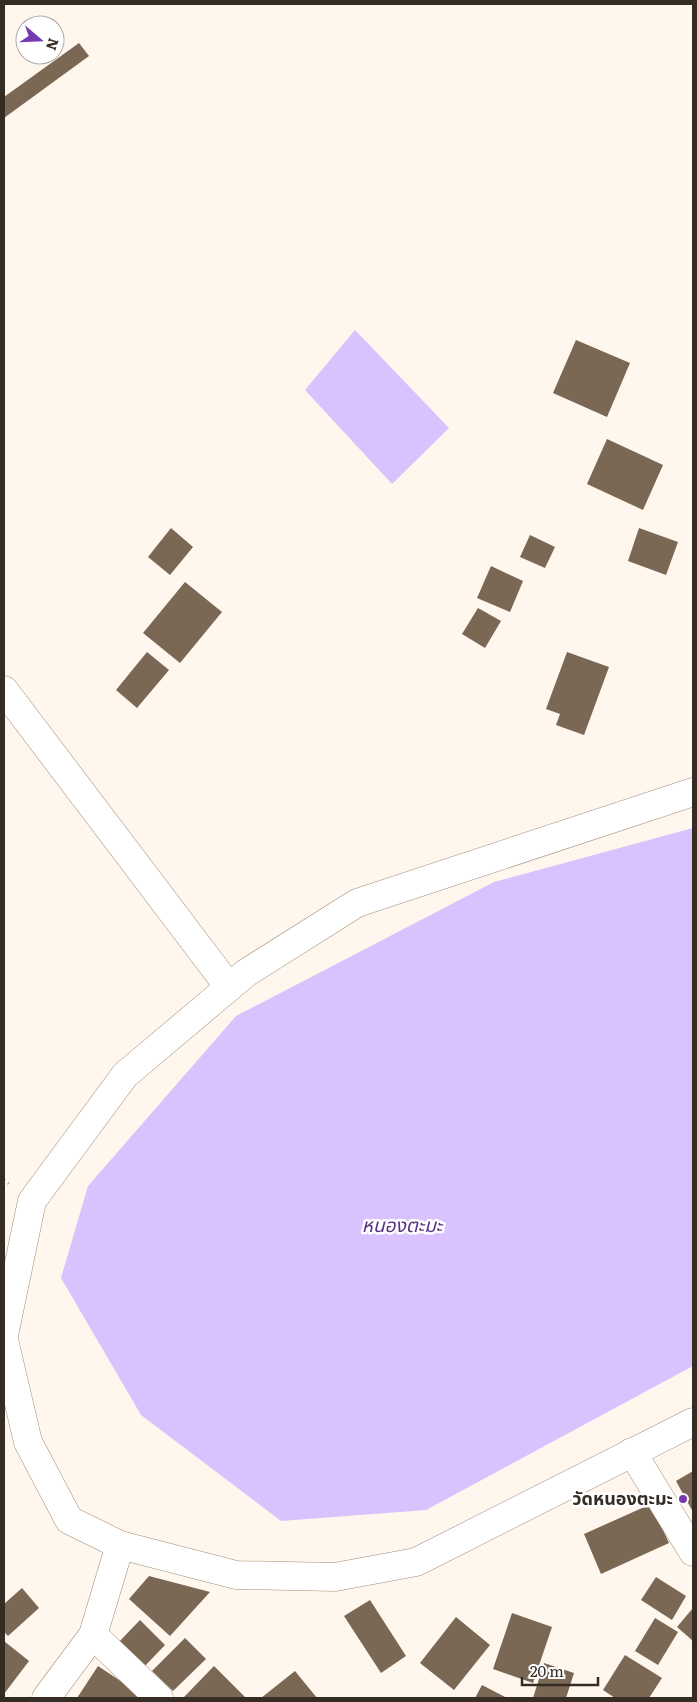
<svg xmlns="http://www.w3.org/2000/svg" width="697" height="1702" viewBox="0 0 697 1702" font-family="Literata,'Noto Sans Thai',serif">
  <rect width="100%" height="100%" fill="#fff6ed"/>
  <!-- water -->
  <g fill="#dac2fe">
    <polygon points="355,330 449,428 392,484 305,390"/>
    <polygon points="693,828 693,1366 426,1510 281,1521 141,1415 61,1278 88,1186 236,1016 494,882"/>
  </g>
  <!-- building -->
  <g fill="#7a6754">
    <polygon points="79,43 89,56 4,118 4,97"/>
    <polygon points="576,340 630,363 607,417 553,393"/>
    <polygon points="607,439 663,465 643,510 587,484"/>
    <polygon points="171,528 193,547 170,575 148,557"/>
    <polygon points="639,528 678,542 666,575 628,561"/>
    <polygon points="530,535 555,547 545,568 520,557"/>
    <polygon points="491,566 523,581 510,612 477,598"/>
    <polygon points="185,582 222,612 180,663 143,633"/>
    <polygon points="478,608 501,621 485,648 462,634"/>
    <polygon points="147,652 169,670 137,708 116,690"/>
    <polygon points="567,652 609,667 584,735 556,725 560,714 546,709"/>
    <polygon points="693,1471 693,1512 676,1481"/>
    <polygon points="651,1504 669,1543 601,1574 584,1534"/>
    <polygon points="149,1576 210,1592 170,1636 129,1599"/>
    <polygon points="656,1577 686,1596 672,1620 641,1600"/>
    <polygon points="22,1588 39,1608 8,1636 4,1632 4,1604"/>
    <polygon points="370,1600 406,1656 381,1673 344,1616"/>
    <polygon points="693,1608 693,1641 677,1627"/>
    <polygon points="512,1613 552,1627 533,1683 493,1669"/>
    <polygon points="456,1617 490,1645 454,1690 420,1663"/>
    <polygon points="655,1618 678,1632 658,1665 635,1651"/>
    <polygon points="140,1620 165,1645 142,1669 116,1645"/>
    <polygon points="185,1638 206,1659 173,1691 152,1671"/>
    <polygon points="4,1641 29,1661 4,1694"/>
    <polygon points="625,1655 662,1678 649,1698 615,1698 603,1690"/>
    <polygon points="544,1663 574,1673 566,1698 533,1698"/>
    <polygon points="98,1666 146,1698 77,1698"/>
    <polygon points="214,1666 246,1698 183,1698"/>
    <polygon points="295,1671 317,1698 261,1698"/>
    <polygon points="482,1685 507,1698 475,1698"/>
  </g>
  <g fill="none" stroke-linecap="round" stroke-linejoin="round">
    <defs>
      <g id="minor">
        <polyline points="4,690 229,987"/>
        <polyline points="4,1335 32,1201 125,1075 246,973 357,903 693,792"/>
        <polyline points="4,1340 28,1442 69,1520 120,1545 236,1575 335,1577 416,1562 693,1422"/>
        <polyline points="632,1452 693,1552"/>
        <polyline points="93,1635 159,1698"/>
        <polyline points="46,1698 93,1635 120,1545"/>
      </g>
    </defs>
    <!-- minor casing -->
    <use href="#minor" stroke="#a18e79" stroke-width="29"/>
    <!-- path -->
    <polyline stroke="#a69d95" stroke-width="3" stroke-dasharray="1 4" stroke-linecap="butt" points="4,1180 12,1186"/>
    <!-- minor -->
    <use href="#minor" stroke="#fff" stroke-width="28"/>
  </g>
  <!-- markers -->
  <circle fill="#743ab0" stroke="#fff" stroke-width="2" cx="683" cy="1499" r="5"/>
  <g text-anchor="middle" stroke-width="5" stroke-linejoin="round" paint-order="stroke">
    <!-- poi labels -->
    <g font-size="18" font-weight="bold" fill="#352c24" stroke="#fff" text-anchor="end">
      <text x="673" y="1505">วัดหนองตะมะ</text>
    </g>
    <!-- water labels -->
    <g font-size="19" font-style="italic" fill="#593185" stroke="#fff">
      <text x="402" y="1232">หนองตะมะ</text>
    </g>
  </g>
  <!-- border -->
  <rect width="697" height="1702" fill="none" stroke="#352c24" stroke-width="10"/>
  <!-- north arrow -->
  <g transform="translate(40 40) rotate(109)"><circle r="24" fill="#ffffff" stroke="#aeaba7"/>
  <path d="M0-4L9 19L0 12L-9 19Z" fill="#743ab0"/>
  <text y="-8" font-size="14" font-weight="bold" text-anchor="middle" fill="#352c24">N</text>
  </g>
  <!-- scale -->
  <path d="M522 1677v8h76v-8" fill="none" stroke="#352c24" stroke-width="2.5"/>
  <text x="530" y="1677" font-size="15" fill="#352c24" stroke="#ffffff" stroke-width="4" paint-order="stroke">20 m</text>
</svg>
